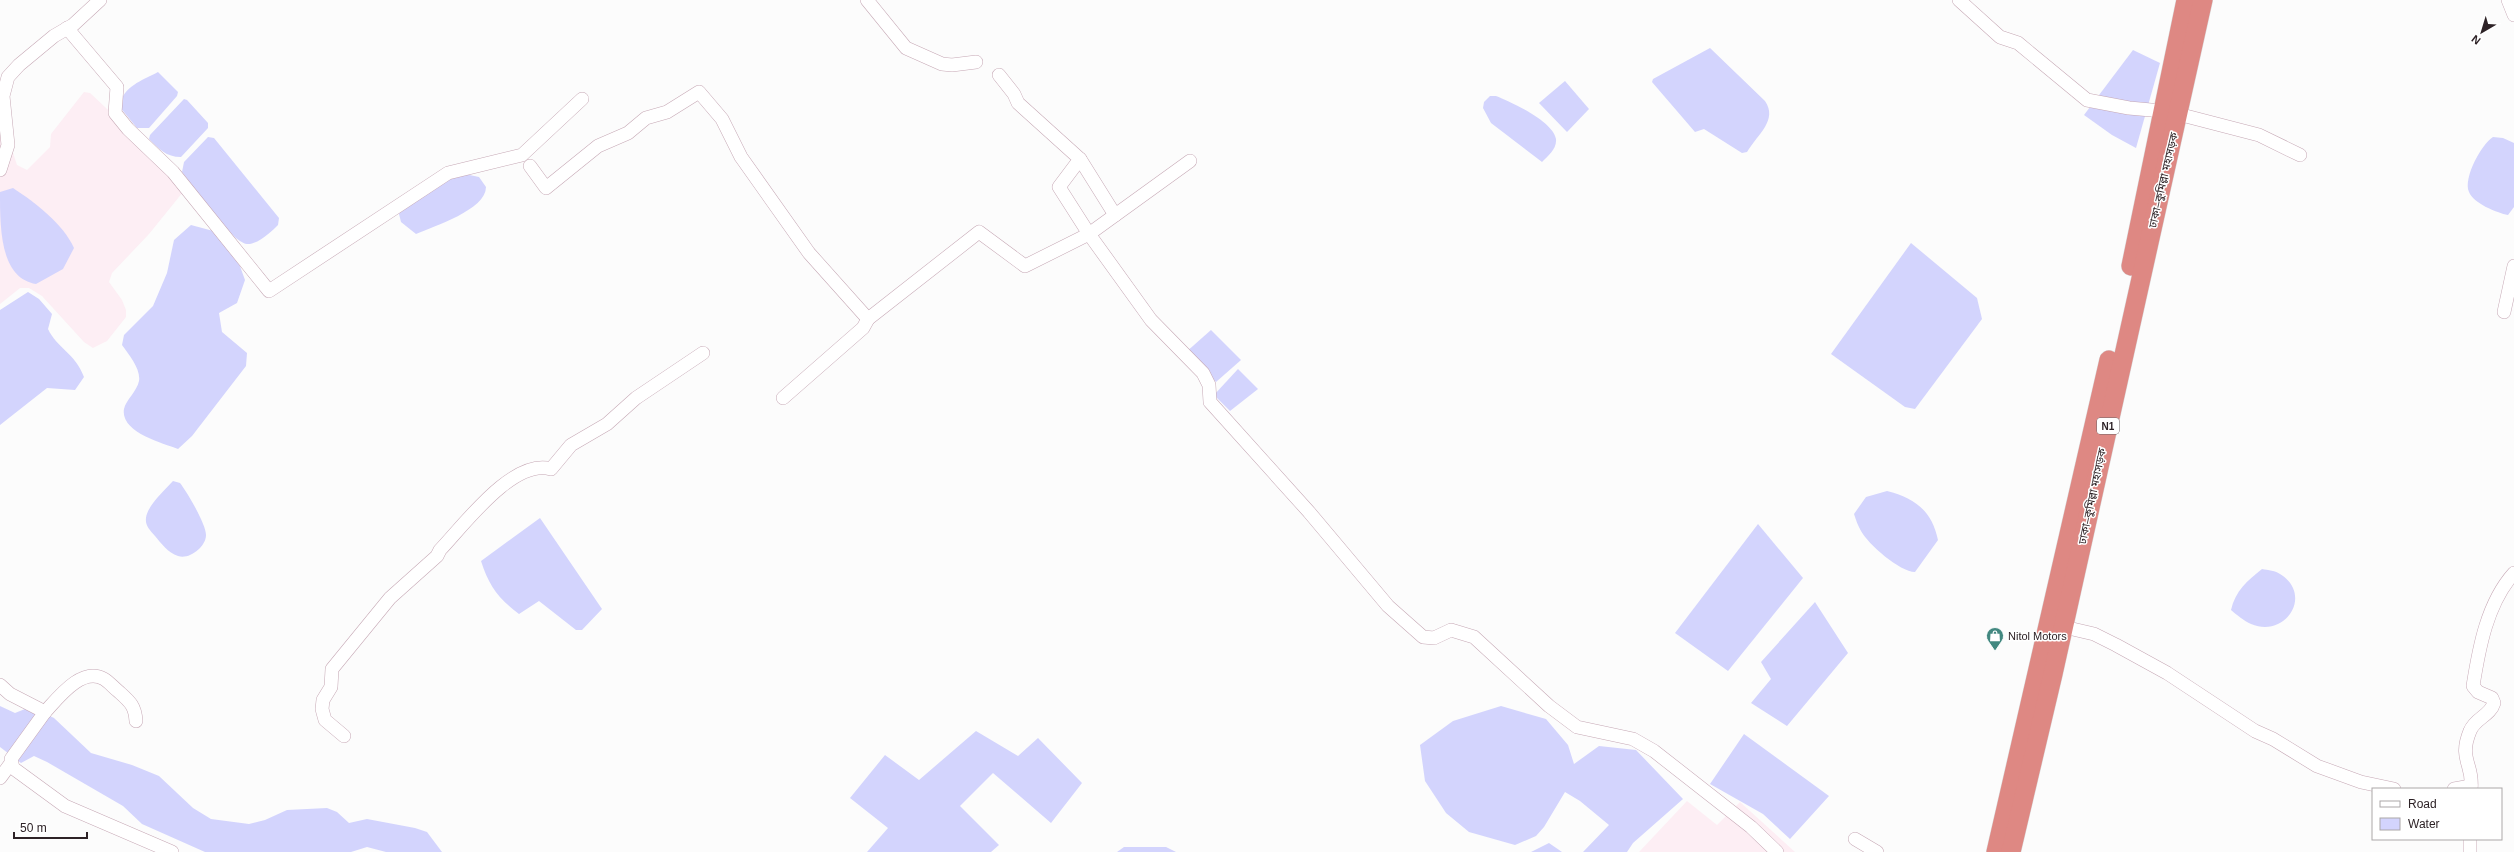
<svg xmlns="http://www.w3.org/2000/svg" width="2514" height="852" viewBox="0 0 2514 852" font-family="Arial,'Noto Sans Bengali',sans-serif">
  <rect width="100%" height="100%" fill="#fcfcfc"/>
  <!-- built -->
  <g fill="#fdeef4">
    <polygon points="84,92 90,93 138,138 183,192 149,234 112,273 109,282 122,300 126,310 126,317 107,341 93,348 84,342 42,296 29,288 20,288 0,304 0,99 12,136 13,153 17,165 27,170 50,147 51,134"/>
    <polygon points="1687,801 1717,825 1740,802 1795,852 1639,852"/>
  </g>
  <!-- water -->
  <g fill="#d3d4fd">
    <path d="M1710,48l55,53c13,19 -7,33 -18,51l-5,1 -38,-24 -9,3 -43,-50 1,-3z"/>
    <polygon points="2133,50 2160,63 2136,148 2112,135 2084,115"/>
    <path d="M158,72l20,20 -1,4 -28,32h-12l-18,-22c5,-20 22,-25 39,-34z"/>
    <polygon points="1565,81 1589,109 1567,132 1539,103"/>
    <path d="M1490,96h6c15,6 57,25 60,43 1,10 -8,17 -14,23l-51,-39 -8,-15 1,-6z"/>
    <path d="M184,99l3,1 21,23v5l-27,29c-15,0 -22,-8 -32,-18l1,-4z"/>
    <path d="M208,137l6,1 65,80 -1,7c-7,7 -21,20 -31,19 -16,-2 -53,-57 -65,-72l2,-10z"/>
    <path d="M2493,137l10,1 11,5v64l-6,8c-11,-2 -35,-12 -39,-23 -6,-14 12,-47 24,-55z"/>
    <path d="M460,173l19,4 7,10c0,23 -52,39 -70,47l-15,-12 -2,-8 3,-6z"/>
    <path d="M13,188c23,15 50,36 61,60l-11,21 -27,15c-36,-6 -36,-55 -36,-92z"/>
    <path d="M191,225l26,7 20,26 8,22 -8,23 -18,10 3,19 25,21 -1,13 -54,70 -14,13c-16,-6 -58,-17 -54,-40 2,-9 13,-18 15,-28 2,-12 -10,-26 -17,-36l2,-10 29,-29 14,-33 7,-33z"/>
    <polygon points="1911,243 1977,298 1982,319 1915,409 1905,407 1831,354"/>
    <path d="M28,292l11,7 13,15 -4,15c9,19 27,24 36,48l-9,13 -28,-2 -47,37v-115z"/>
    <polygon points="1211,330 1241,360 1216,382 1185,353"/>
    <polygon points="1238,369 1258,389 1230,411 1214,395"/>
    <path d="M173,481l7,2c7,9 26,41 26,52 0,12 -17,25 -28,21 -10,-3 -17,-13 -23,-20 -5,-6 -10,-10 -9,-18 1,-12 19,-28 27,-37z"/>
    <path d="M1887,491c28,7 45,20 51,49l-23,32c-15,0 -47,-28 -54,-41 -3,-5 -5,-11 -7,-17l12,-17z"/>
    <path d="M540,518l62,91 -20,21h-6l-37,-29 -20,13c-21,-16 -30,-28 -38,-53z"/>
    <polygon points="1758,524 1803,578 1728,671 1675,633"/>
    <path d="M2262,569c6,1 14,2 18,5 34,21 5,65 -29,50 -7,-3 -14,-9 -20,-14 4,-19 17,-30 31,-41z"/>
    <polygon points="1815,602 1848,653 1787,726 1751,703 1771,679 1761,662"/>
    <polygon points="0,706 15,713 25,709 37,710 54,718 91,753 132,765 159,776 193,808 211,819 249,824 265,820 287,810 327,808 337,812 349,823 367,819 415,828 427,832 442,852 386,852 367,847 351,852 205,852 142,824 123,806 47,762 34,756 21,763 0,747"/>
    <polygon points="1501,706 1546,719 1568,745 1574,764 1599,746 1636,750 1683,799 1633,843 1627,852 1583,852 1609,825 1580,801 1565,792 1544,827 1536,836 1515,845 1469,832 1446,813 1425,781 1420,745 1453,721"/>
    <polygon points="976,731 1018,756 1038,738 1082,783 1051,823 993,773 960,806 999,845 991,852 867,852 888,828 850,798 885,755 919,780"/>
    <polygon points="1744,734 1829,796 1790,839 1763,814 1710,784"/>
    <polygon points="1549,843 1562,852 1531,852"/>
    <polygon points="1124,847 1166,847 1176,852 1117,852"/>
  </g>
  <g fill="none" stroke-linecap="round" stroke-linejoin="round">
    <defs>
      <g id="minor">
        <polyline points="867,0 906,48 942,64 952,65 976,62"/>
        <polyline points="1959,0 2000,37 2018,43 2087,100 2129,108 2162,111"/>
        <polyline points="2508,0 2514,15"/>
        <polyline points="67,28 117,87 115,113 128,129 173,172 269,291 448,173 522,155 582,99"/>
        <polyline points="999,75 1014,94 1018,103 1080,159 1059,187 1089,234 1151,320 1203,373 1209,385 1210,402 1309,512 1388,606 1423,637 1434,638 1451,630 1474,637 1549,706 1577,727 1633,739 1654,751 1751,827 1777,852"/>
        <polyline points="2178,114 2259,135 2300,155"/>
        <polyline points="1080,159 1115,215"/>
        <polyline points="530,166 546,188 598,146 628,133 646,118 667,112 699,92 722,119 741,157 809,253 868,319"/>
        <polyline points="0,170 8,145 3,96 8,77 19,65 54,36 73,25 100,0"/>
        <polyline points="2504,312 2514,266"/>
        <polyline points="783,398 863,328 868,319 979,232 1025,266 1089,234 1190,161"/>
        <polyline points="2064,627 2094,634 2116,645 2167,673 2255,731 2273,739 2317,766 2361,782 2394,789"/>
        <polyline points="0,685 10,694 45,712 11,759 13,768 65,806 172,852"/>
        <path d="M45,712c13,-14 37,-46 59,-33 5,3 9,8 14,12 11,10 17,14 18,30"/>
        <path d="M344,736l-19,-16 -3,-11 1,-9 8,-13 1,-18 58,-71 47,-42 3,-6c24,-25 73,-92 111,-81l20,-24 36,-21 29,-26 67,-45"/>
        <polyline points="0,778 11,763"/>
        <polyline points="2454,789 2471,786"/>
        <path d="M2471,789c3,-25 -13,-29 -1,-58 5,-13 20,-15 24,-28l-2,-5 -14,-6 -5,-6c6,-38 14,-83 41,-113"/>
        <polyline points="1855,839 1877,852"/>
        <polyline points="2470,839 2470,852"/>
      </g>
      <g id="highway">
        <polyline points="2131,266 2186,0"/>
        <polyline points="1996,852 2109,360"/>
        <polyline points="2011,852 2053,674 2203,0"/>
      </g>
    </defs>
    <!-- minor casing -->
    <use href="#minor" stroke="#c6a8b5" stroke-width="14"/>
    <!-- highway casing -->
    <use href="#highway" stroke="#d9d7d8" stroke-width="20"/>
    <!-- minor -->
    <use href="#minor" stroke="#fff" stroke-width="13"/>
    <!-- highway -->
    <use href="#highway" stroke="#de8883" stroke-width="19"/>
  </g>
  <!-- icons -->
  <defs>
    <symbol id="shop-pin" viewBox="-11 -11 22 30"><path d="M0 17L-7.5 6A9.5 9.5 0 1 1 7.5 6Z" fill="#428880" stroke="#fff"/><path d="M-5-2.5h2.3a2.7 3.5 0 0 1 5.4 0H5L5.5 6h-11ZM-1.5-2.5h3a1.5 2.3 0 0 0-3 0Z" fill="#fff"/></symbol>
  </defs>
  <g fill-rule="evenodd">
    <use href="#shop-pin" x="1985" y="626" width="20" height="27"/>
  </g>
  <g text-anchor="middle" stroke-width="3" stroke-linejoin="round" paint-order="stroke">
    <!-- shield labels -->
    <rect fill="#fff" stroke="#6c6467" stroke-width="1" x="2097" y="418" width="22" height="16" rx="3"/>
    <g font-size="10" font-weight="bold" fill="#2d2226">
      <text x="2108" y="430">N1</text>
    </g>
    <!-- street labels -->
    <g font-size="11" fill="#2d2226" stroke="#fff">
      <text transform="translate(2163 180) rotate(-77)" y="4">ঢাকা–কুমিল্লা মহাসড়ক</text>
      <text transform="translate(2092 496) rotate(-78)" y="4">ঢাকা–কুমিল্লা মহাসড়ক</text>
    </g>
    <!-- poi labels -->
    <g font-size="11" fill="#2d2226" stroke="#fff" text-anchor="start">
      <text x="2008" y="640">Nitol Motors</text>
    </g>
  </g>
  <!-- legend -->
  <rect x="2372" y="788" width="130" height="52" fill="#ffffff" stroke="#aba7a8"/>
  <rect x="2380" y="801" width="20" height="6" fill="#ffffff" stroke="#aba7a8"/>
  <text x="2408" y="808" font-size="12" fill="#2d2226">Road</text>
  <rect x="2380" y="818" width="20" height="12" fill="#d3d4fd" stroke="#aba7a8"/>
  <text x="2408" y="828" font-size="12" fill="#2d2226">Water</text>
  <!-- north arrow -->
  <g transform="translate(2482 32) rotate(218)" stroke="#ffffff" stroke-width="3" paint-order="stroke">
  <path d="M0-3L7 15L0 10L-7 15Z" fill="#2d2226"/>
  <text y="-6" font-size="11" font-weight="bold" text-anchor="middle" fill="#2d2226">N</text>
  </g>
  <!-- scale -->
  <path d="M14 832v6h73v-6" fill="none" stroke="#2d2226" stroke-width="2"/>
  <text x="20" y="832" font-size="12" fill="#2d2226" stroke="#ffffff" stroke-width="3" paint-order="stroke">50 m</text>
</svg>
